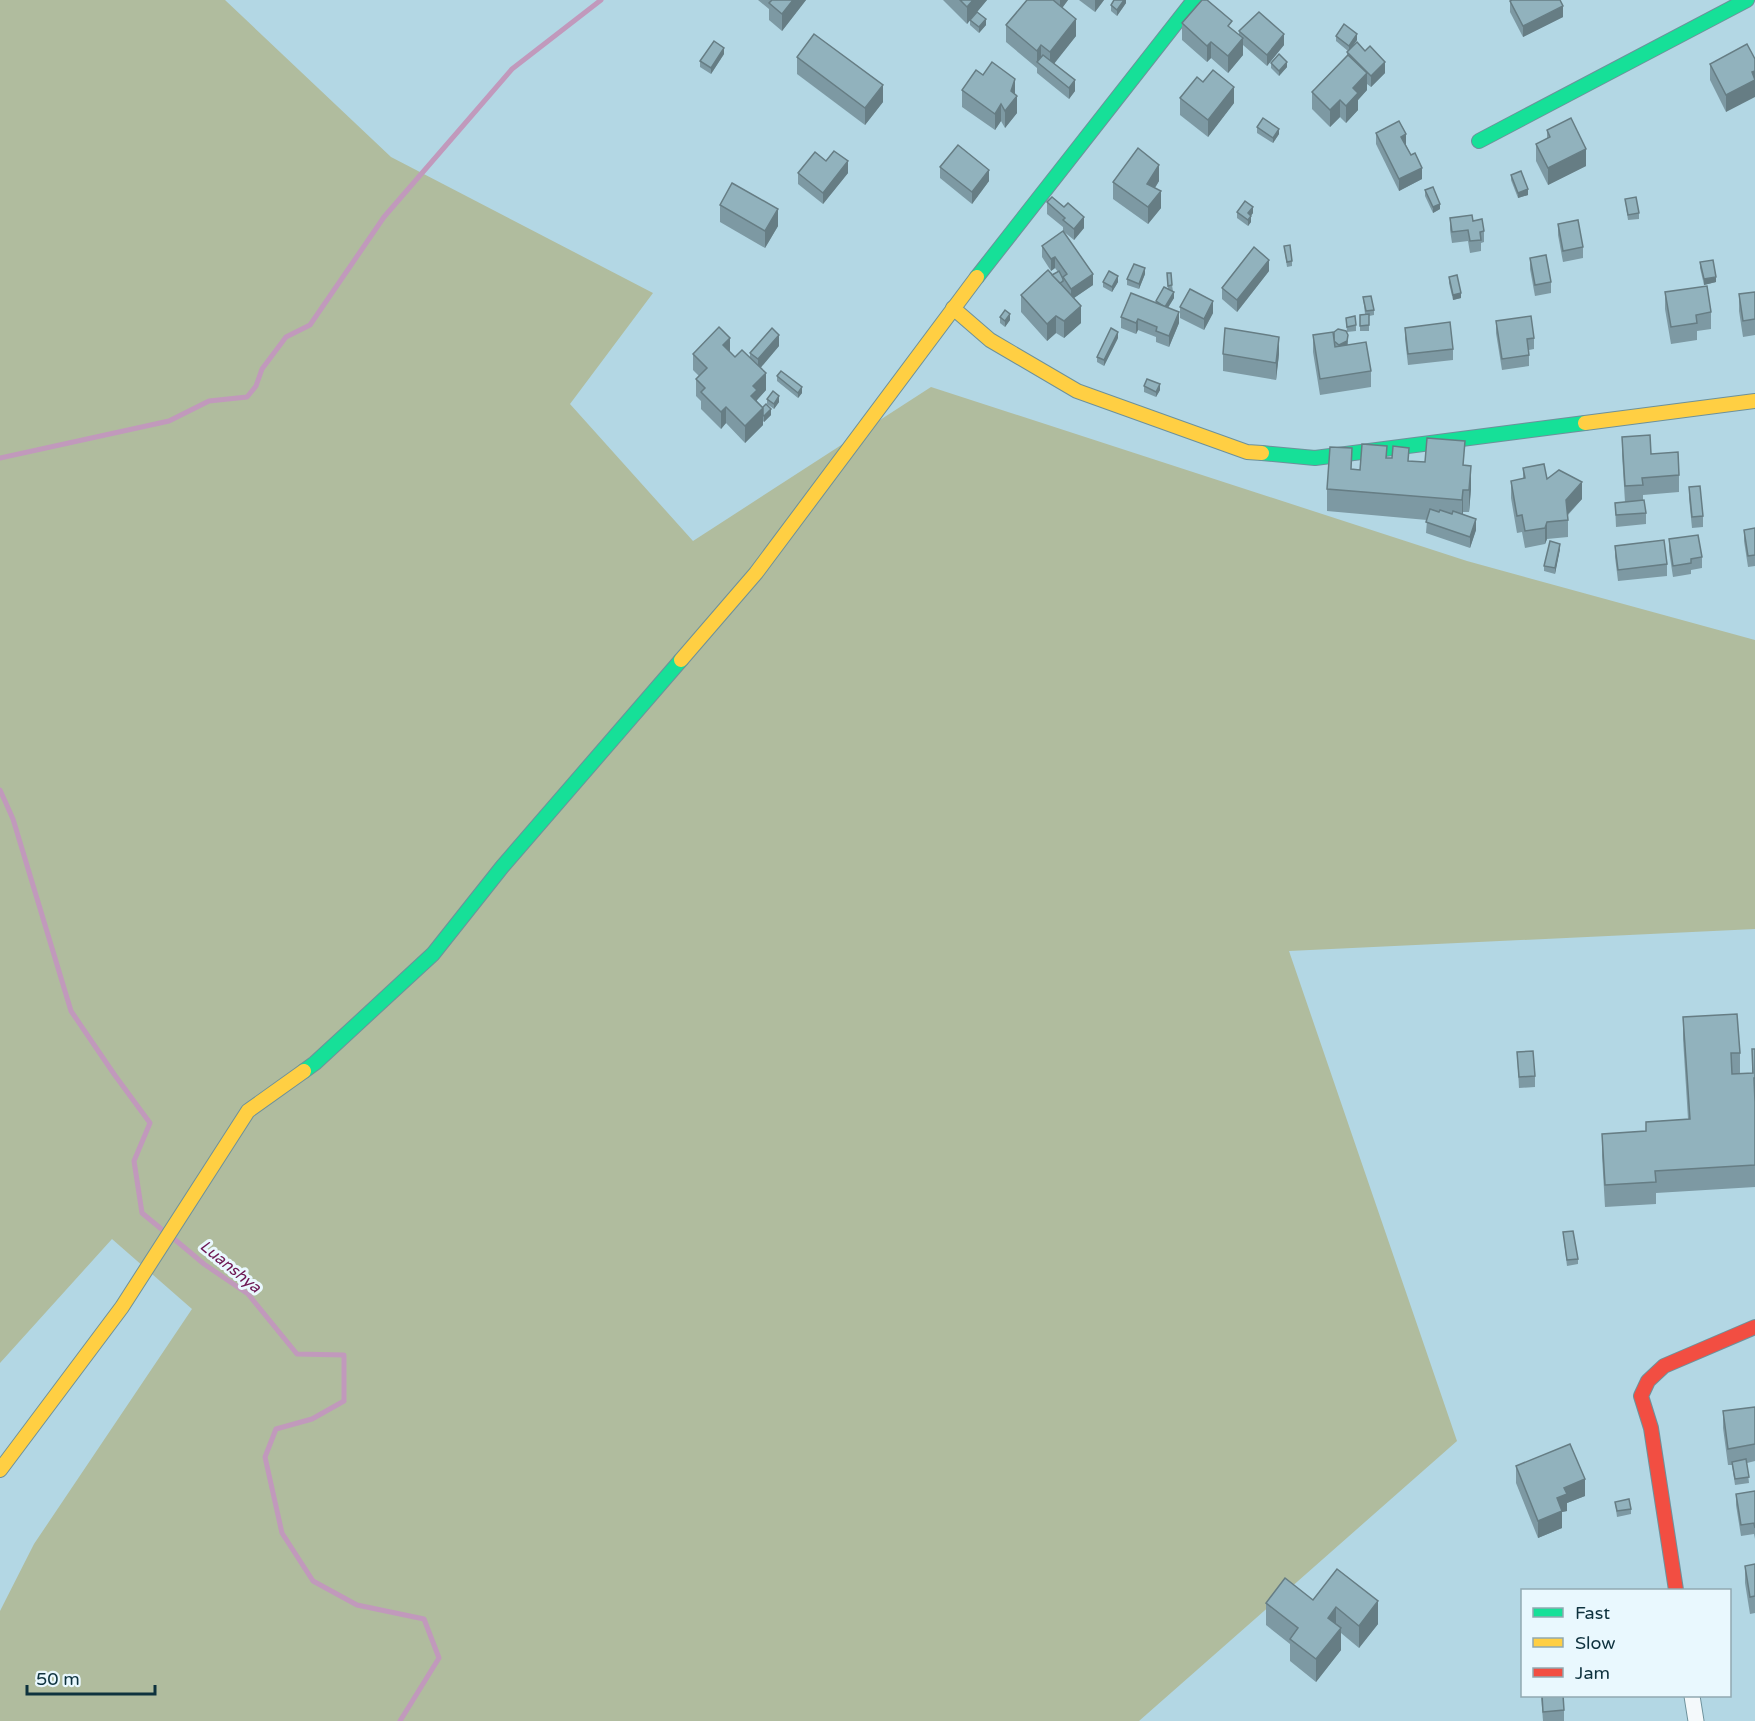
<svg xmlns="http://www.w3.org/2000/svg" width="1755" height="1721" viewBox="0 0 1755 1721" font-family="'Varela Round',sans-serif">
  <rect width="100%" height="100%" fill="#b3d7e4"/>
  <!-- green -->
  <polygon fill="#b0bc9e" points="0,0 225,0 391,157 653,293 570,404 693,541 931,387 1467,561 1755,640 1755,929 1289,951 1457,1441 1139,1721 0,1721 0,1611 34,1544 192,1309 112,1239 0,1363"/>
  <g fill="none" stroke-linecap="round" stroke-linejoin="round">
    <!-- stream -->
    <g stroke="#c199bc" stroke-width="5">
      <polyline points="0,458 169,421 209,401 247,397 256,386 262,369 286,337 310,325 384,217 512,69 601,0"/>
      <polyline points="0,790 13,819 71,1011 114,1074 150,1123 134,1161 142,1213 165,1232"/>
      <polyline points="173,1238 204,1264 248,1294 297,1354 344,1355 344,1401 312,1419 276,1429 265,1457 282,1533 313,1581 357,1605 424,1619 439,1658 400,1721"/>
    </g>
    <defs>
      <polyline id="street" points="1692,1696 1696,1721"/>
      <g id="fast">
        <polyline points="1479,141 1747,0"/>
        <polyline points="977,277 1194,0"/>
        <polyline points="1262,453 1315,458 1585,423"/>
        <polyline points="304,1071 315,1063 433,954 502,867 681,660"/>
      </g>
      <g id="slow">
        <polyline points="953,308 990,340 1077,391 1247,452 1262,453"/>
        <polyline points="1585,423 1755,401"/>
        <polyline points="681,660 756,573 977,277"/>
        <polyline points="0,1470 122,1307 248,1111 304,1071"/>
      </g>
      <polyline id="jam" points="1676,1590 1651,1428 1641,1396 1648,1381 1664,1366 1755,1327"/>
    </defs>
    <!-- street casing -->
    <use href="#street" stroke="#6d919b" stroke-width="17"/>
    <!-- fast casing -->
    <use href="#fast" stroke="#6d919b" stroke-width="16"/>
    <!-- slow casing -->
    <use href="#slow" stroke="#6d919b" stroke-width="16"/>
    <!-- jam casing -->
    <use href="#jam" stroke="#6d919b" stroke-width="16"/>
    <!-- street -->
    <use href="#street" stroke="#f4f9fb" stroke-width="15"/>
    <!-- fast -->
    <use href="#fast" stroke="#16e098" stroke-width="14"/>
    <!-- slow -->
    <use href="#slow" stroke="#ffcf43" stroke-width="14"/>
    <!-- jam -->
    <use href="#jam" stroke="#f24e42" stroke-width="14"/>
  </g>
  <!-- wall -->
  <g fill="#7d99a3">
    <polygon points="758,0 806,0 782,31 769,20 769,9"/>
    <polygon points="943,0 987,0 977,12 986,25 979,33 970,25 970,20 967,24"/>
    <polygon points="1027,0 1068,0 1062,8 1076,36 1054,63 1075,91 1069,99 1037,73 1037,67 1037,68 1006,42 1006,25"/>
    <polygon points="1079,0 1104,0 1095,12"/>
    <polygon points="1126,0 1126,3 1117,16 1111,11 1111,5"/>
    <polygon points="1510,1 1563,17 1523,37 1510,12"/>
    <polygon points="1182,23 1232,29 1239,35 1239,31 1284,45 1267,66 1243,45 1243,55 1228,73 1211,58 1207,62 1182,40"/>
    <polygon points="1336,36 1357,40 1352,47 1385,73 1371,87 1367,84 1367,90 1358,100 1358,110 1346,123 1340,117 1330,127 1312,109 1312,92 1347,55 1347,52 1348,51 1336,41"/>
    <polygon points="724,54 711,74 700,67 700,61"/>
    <polygon points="797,57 883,102 865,125 797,74"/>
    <polygon points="1755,59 1726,112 1710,80 1710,64"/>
    <polygon points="1271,63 1287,67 1279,76 1271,68"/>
    <polygon points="962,90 1015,94 1017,113 1005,128 1001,121 995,130 962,107"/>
    <polygon points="1180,98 1234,103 1208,137 1180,115"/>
    <polygon points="1257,127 1279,134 1273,143 1257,133"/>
    <polygon points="1547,130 1586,166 1548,185 1536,161 1536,144 1547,139"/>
    <polygon points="1376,133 1406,145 1422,179 1399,191 1376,144"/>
    <polygon points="940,167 989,181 972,204 940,178"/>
    <polygon points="798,173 848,173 823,204 798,184"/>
    <polygon points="1511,175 1528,195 1518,198 1511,180"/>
    <polygon points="1159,181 1155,188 1161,208 1148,224 1113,199 1113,182"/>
    <polygon points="1425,190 1440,209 1433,213 1425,196"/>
    <polygon points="1625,199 1639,213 1639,219 1628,220"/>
    <polygon points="1047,202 1084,228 1074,240 1063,231 1063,227 1047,214"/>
    <polygon points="720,205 778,226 765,248 720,222"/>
    <polygon points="1237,212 1253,213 1251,216 1251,222 1248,226 1237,218"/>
    <polygon points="1450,218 1473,221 1484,231 1484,242 1481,243 1481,251 1470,253 1468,241 1452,243 1450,230"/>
    <polygon points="1558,224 1583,247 1583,258 1563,262 1558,235"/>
    <polygon points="1042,246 1093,285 1074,298 1081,323 1064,338 1056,333 1047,341 1021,312 1021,295 1058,272 1055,268 1051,271 1042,257"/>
    <polygon points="1284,246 1292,261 1292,266 1287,267"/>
    <polygon points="1530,258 1551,282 1551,293 1535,296 1530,269"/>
    <polygon points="1700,262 1716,282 1704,285 1700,268"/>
    <polygon points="1269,271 1237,312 1222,299 1222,288"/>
    <polygon points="1167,273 1172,285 1174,298 1168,308 1179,323 1169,347 1156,342 1156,337 1138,330 1136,334 1121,328 1121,317 1156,303 1156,301 1168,289"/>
    <polygon points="1145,274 1139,289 1127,285 1127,279"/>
    <polygon points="1449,277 1461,298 1453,300 1449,283"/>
    <polygon points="1103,282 1118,282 1112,292 1103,287"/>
    <polygon points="1665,292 1711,312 1711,329 1697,331 1697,340 1671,344 1665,309"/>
    <polygon points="1755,292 1755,335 1743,337 1739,311 1739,294"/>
    <polygon points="1363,297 1374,310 1374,315 1369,316 1369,331 1360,331 1360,315 1365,314"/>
    <polygon points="1180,307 1213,313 1204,330 1180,318"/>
    <polygon points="1000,317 1010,320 1005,327 1000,323"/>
    <polygon points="1346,318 1356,325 1356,331 1347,332"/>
    <polygon points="1496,321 1534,338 1534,349 1529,350 1529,366 1502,370 1496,333"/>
    <polygon points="1405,328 1453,349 1453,360 1408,365 1405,339"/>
    <polygon points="1313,335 1348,341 1348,345 1371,371 1371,387 1320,395 1313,352"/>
    <polygon points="1118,338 1104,366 1097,362 1097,357"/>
    <polygon points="779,346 760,368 766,390 757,400 757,401 771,415 764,422 763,421 763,425 745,443 726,423 721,429 701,409 701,401 696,396 696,379 699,376 693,370 693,354 730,353 735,357 750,358 750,353"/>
    <polygon points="1223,354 1279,354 1276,380 1223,371"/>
    <polygon points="777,376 802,393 798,398 777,381"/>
    <polygon points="1144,386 1160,390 1156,397 1144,392"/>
    <polygon points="767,399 779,402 774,409 767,404"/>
    <polygon points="1622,437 1651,454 1679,475 1679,492 1643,495 1643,500 1646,513 1646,524 1616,527 1615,503 1625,502 1622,454"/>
    <polygon points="1387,458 1409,461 1465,466 1471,489 1469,512 1463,512 1463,514 1476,530 1470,548 1426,533 1427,520 1327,511 1327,489 1352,469 1360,470"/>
    <polygon points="1523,468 1547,479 1582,499 1568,515 1568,537 1547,539 1545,544 1525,548 1522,532 1517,533 1511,498 1511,481 1523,479"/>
    <polygon points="1689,487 1703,516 1703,527 1692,528 1689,498"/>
    <polygon points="1755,528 1755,566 1748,567 1744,541 1744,530"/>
    <polygon points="1669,539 1702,557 1702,568 1691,570 1691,574 1673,577 1669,551"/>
    <polygon points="1615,546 1667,564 1667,576 1618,581 1615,557"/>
    <polygon points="1560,549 1555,574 1544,571 1544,566"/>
    <polygon points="1683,1017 1740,1053 1740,1073 1752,1073 1752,1049 1755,1049 1755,1187 1656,1193 1656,1204 1605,1207 1602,1156 1602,1134 1646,1131 1646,1122 1688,1119 1683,1039"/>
    <polygon points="1517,1052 1535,1076 1535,1087 1519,1088"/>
    <polygon points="1563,1232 1578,1259 1578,1264 1567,1266"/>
    <polygon points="1755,1407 1755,1461 1747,1463 1749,1483 1735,1485 1732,1465 1728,1465 1723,1428 1723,1411"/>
    <polygon points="1516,1466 1585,1496 1567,1503 1567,1511 1562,1512 1562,1528 1538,1538 1516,1483"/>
    <polygon points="1755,1491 1755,1539 1754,1534 1741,1536 1736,1505 1736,1494"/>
    <polygon points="1615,1502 1631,1509 1631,1514 1617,1517"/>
    <polygon points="1755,1564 1755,1613 1750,1614 1745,1583 1745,1566"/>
    <polygon points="1337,1569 1378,1624 1359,1648 1341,1633 1341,1650 1316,1682 1290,1661 1290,1644 1266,1625 1266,1603 1313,1600"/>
    <polygon points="1541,1695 1564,1710 1564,1721 1543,1721"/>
  </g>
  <!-- shaded-wall -->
  <g fill="#667d84">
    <polygon points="793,0 806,0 782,31 782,14"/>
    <polygon points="973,0 987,0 967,24 967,7"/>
    <polygon points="1060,0 1068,0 1060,11"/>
    <polygon points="1095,0 1104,0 1095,12"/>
    <polygon points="1124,0 1126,0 1126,3 1117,16 1117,10"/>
    <polygon points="1563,6 1563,17 1523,37 1523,26"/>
    <polygon points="986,19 986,25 979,33 979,27"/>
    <polygon points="1076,19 1076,36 1050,69 1050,52"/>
    <polygon points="1284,34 1284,45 1267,66 1267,55"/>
    <polygon points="1357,34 1357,40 1349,51 1349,46"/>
    <polygon points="1243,38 1243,55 1228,73 1228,56"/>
    <polygon points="1211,42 1211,58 1207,62 1207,46"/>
    <polygon points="1041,45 1041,62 1037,62 1037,68 1037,51"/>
    <polygon points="724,48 724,54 711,74 711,68"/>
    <polygon points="1287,62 1287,67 1279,76 1279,71"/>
    <polygon points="1385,62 1385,73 1371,87 1371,76"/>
    <polygon points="1755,71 1755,97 1726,112 1726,95 1752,72"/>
    <polygon points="1367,73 1367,90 1358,100 1358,110 1346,123 1346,106 1353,88"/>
    <polygon points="1015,79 1015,96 1017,96 1017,113 1005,128 1005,111 1011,91"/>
    <polygon points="1075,80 1075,91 1069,99 1069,88"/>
    <polygon points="883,85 883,102 865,125 865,108"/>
    <polygon points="1234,87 1234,103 1208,137 1208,120"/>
    <polygon points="1340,100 1340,117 1330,127 1330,110"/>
    <polygon points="1001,104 1001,121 995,130 995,114"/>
    <polygon points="1279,129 1279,134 1273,143 1273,138"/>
    <polygon points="1406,134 1406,146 1401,137"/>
    <polygon points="1586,149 1586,166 1548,185 1548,168"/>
    <polygon points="848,161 848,173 823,204 823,193"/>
    <polygon points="1159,165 1159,181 1147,200 1147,184"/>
    <polygon points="1422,168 1422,179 1399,191 1399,179"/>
    <polygon points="989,170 989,181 972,204 972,192"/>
    <polygon points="1528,189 1528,195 1518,198 1518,193"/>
    <polygon points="1161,191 1161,208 1148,224 1148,207"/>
    <polygon points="1440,204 1440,209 1433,213 1433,207"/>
    <polygon points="1253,207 1253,213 1248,219 1248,213"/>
    <polygon points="778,209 778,226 765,248 765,231"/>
    <polygon points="1251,216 1251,222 1248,226 1248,220"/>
    <polygon points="1084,217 1084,228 1074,240 1074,229"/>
    <polygon points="1055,257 1055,268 1051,271 1051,259"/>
    <polygon points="1269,260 1269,271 1237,312 1237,300"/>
    <polygon points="1145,268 1145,274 1139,289 1139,284"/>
    <polygon points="1093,274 1093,285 1071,300 1071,289"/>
    <polygon points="1118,276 1118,282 1112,292 1112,287"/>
    <polygon points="1716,277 1716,282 1704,285 1704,279"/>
    <polygon points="1174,292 1174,298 1165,312 1165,307"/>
    <polygon points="1461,293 1461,298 1453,300 1453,295"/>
    <polygon points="1213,301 1213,313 1204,330 1204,319"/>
    <polygon points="1081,306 1081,323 1064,338 1064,321"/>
    <polygon points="1179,312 1179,323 1169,347 1169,336"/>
    <polygon points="1010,314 1010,320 1005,327 1005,321"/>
    <polygon points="1056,316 1056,333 1047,341 1047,324"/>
    <polygon points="1138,319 1138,330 1136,334 1136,323"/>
    <polygon points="1118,332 1118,338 1104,366 1104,360"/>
    <polygon points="779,335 779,346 758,371 758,359"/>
    <polygon points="1348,335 1347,346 1339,350 1339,345"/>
    <polygon points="1279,337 1279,354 1276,380 1276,363"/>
    <polygon points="730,338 730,355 723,345"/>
    <polygon points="766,373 766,390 757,400 757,407 751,396 753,386"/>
    <polygon points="1160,384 1160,390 1156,397 1156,392"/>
    <polygon points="802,387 802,393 798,398 798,393"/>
    <polygon points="779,396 779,402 774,409 774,404"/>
    <polygon points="726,407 726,423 721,429 721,412"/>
    <polygon points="763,408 763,425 745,443 745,426"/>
    <polygon points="771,409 771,415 764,422 764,416"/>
    <polygon points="1471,466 1471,489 1469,512 1469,490"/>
    <polygon points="1582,482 1582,499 1566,516 1566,500"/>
    <polygon points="1463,490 1463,512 1462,522 1462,500"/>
    <polygon points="1476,519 1476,530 1470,548 1470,537"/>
    <polygon points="1547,522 1547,539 1545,544 1545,528"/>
    <polygon points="1560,544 1560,549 1555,574 1555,568"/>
    <polygon points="1585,1479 1585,1496 1567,1503 1567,1511 1562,1512 1562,1528 1538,1538 1538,1521 1564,1488"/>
    <polygon points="1378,1601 1378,1624 1359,1648 1359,1626"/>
    <polygon points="1336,1607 1336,1630 1328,1618"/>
    <polygon points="1341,1628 1341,1650 1316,1682 1316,1659"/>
  </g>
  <!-- building -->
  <g fill="#91b2bd" stroke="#667d84" stroke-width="1.5">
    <polygon points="772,0 793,0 782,14 769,3"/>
    <polygon points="960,0 973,0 967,7"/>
    <polygon points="1027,0 1053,0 1076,19 1050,52 1041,45 1037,51 1006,25"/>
    <polygon points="1114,0 1124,0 1117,10 1111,5"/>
    <polygon points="1202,0 1207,0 1232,21 1228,26 1243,38 1228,56 1211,42 1207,46 1182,23"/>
    <polygon points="1512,0 1560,0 1563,6 1523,26 1510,1"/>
    <polygon points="977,12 986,19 979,27 970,20"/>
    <polygon points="1259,12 1284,34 1267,55 1239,31"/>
    <polygon points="1344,24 1357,34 1349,46 1336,36"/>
    <polygon points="814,34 883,85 865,108 797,57"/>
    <polygon points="714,41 724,48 711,68 700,61"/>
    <polygon points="1357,42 1365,51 1370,46 1385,62 1371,76 1347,52"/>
    <polygon points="1747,44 1755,59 1755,71 1752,72 1755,80 1726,95 1710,64"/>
    <polygon points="1279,54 1287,62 1279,71 1271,63"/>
    <polygon points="1043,55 1075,80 1069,88 1037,62"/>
    <polygon points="1348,55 1367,73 1353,88 1358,93 1346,106 1340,100 1330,110 1312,92"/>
    <polygon points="992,62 1015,79 1011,91 1017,96 1005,111 1001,104 995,114 962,90 976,70 983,75"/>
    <polygon points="1213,70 1234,87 1208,120 1180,98 1197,77 1203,82"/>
    <polygon points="1263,118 1279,129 1273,138 1257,127"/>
    <polygon points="1571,118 1586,149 1548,168 1536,144 1550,137 1547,130"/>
    <polygon points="1399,121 1406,134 1401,137 1411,155 1415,153 1422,168 1399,179 1376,133"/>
    <polygon points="958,145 989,170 972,192 940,167"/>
    <polygon points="1138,148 1159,165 1147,184 1161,191 1148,207 1113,182"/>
    <polygon points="834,151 848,161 823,193 798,173 815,152 826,161"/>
    <polygon points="1521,171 1528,189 1518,193 1511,175"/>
    <polygon points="732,183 778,209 765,231 720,205"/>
    <polygon points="1433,187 1440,204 1433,207 1425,190"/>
    <polygon points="1052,197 1064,207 1068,203 1084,217 1074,229 1063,220 1065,218 1047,202"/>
    <polygon points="1636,197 1639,213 1628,215 1625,199"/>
    <polygon points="1245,201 1253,207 1248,213 1251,216 1248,220 1237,212"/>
    <polygon points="1472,215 1473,221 1482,219 1484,231 1480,232 1481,240 1470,241 1468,230 1452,232 1450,218"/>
    <polygon points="1578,220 1583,247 1563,251 1558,224"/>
    <polygon points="1063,231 1093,274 1071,289 1063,277 1067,274 1055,257 1051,259 1042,246"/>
    <polygon points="1290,245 1292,261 1287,262 1284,246"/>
    <polygon points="1254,247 1269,260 1237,300 1222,288"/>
    <polygon points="1546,255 1551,282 1535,285 1530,258"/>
    <polygon points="1713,260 1716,277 1704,279 1700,262"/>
    <polygon points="1134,264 1145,268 1139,284 1127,279"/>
    <polygon points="1048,270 1081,306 1064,321 1056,316 1047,324 1021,295"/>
    <polygon points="1059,271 1063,279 1063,281 1060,283 1052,275"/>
    <polygon points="1109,271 1118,276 1112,287 1103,282"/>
    <polygon points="1167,273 1171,273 1172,285 1168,286"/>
    <polygon points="1457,275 1461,293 1453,295 1449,277"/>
    <polygon points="1707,286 1711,312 1696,315 1697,323 1671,327 1665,292"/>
    <polygon points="1164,287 1174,292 1165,307 1156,301"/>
    <polygon points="1190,289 1213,301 1204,319 1180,307"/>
    <polygon points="1755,292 1755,319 1743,321 1739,294"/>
    <polygon points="1131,293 1179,312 1169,336 1156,331 1157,327 1138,319 1136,323 1121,317"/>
    <polygon points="1371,296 1374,310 1366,311 1363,297"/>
    <polygon points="1005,310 1010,314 1005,321 1000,317"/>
    <polygon points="1369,314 1369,325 1360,326 1360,315"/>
    <polygon points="1355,316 1356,325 1347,327 1346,318"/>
    <polygon points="1531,316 1534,338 1527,339 1529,355 1502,359 1496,321"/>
    <polygon points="1450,322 1453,349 1408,354 1405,328"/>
    <polygon points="719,327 730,338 723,345 735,357 742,350 766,373 753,386 757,390 751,396 763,408 745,426 726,407 721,412 701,392 705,388 696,379 707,368 693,354"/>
    <polygon points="772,328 779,335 758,359 750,353"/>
    <polygon points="1111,328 1118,332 1104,360 1097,357"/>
    <polygon points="1225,328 1279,337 1276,363 1223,354"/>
    <polygon points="1338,329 1346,331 1348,335 1347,341 1339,345 1334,341 1334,332"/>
    <polygon points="1333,332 1335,347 1366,342 1371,371 1320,379 1313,335"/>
    <polygon points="781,371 802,387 798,393 777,376"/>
    <polygon points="1147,379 1160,384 1156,392 1144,386"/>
    <polygon points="773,391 779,396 774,404 767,399"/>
    <polygon points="766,404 771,409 764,416 763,415 763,407"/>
    <polygon points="1650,435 1651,454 1678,452 1679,475 1642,478 1643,485 1625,486 1622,437"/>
    <polygon points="1427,438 1465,441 1463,465 1471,466 1469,490 1463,490 1462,500 1327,489 1330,447 1352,448 1351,469 1360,470 1362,444 1387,446 1386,458 1392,458 1393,446 1409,448 1408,461 1425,462"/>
    <polygon points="1544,464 1547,479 1559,470 1582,482 1566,500 1568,520 1547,522 1545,528 1525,531 1522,515 1517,516 1511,481 1525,478 1523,468"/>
    <polygon points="1700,486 1703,516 1692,517 1689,487"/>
    <polygon points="1644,500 1646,513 1616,515 1615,503"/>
    <polygon points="1430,509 1439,512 1440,510 1452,514 1453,511 1476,519 1470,537 1426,522"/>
    <polygon points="1755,528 1755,555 1748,556 1744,530"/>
    <polygon points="1698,535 1702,557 1691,559 1691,563 1673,566 1669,539"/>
    <polygon points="1664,540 1667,564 1618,570 1615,546"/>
    <polygon points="1550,541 1560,544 1555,568 1544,566"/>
    <polygon points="1737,1014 1740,1053 1731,1053 1732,1074 1753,1073 1752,1049 1755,1049 1755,1078 1754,1078 1755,1102 1755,1165 1655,1171 1656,1182 1605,1185 1602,1134 1646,1131 1646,1122 1690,1119 1683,1017"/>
    <polygon points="1533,1051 1535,1076 1519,1077 1517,1052"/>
    <polygon points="1573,1231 1578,1259 1567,1260 1563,1232"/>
    <polygon points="1755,1407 1755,1444 1728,1449 1723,1411"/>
    <polygon points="1570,1444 1585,1479 1564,1488 1567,1494 1557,1498 1562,1511 1538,1521 1516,1466"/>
    <polygon points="1746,1459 1749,1477 1735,1479 1732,1462"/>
    <polygon points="1755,1491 1755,1528 1754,1523 1741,1525 1736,1494"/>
    <polygon points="1629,1499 1631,1509 1617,1511 1615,1502"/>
    <polygon points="1755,1564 1755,1596 1750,1597 1745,1566"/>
    <polygon points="1337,1569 1378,1601 1359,1626 1336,1607 1328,1618 1341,1628 1316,1659 1290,1639 1298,1628 1266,1603 1285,1578 1313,1600"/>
    <polygon points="1542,1695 1563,1695 1564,1710 1543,1712"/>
  </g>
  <g text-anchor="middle" stroke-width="6" stroke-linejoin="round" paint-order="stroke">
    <!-- water labels -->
    <g font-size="16" font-style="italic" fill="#6d1753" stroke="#e9f8fe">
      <text transform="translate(231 1266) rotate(39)" y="6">Luanshya</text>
    </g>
  </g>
  <!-- legend -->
  <rect x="1521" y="1589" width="210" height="108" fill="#e9f8fe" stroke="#91a9b1" stroke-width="1.5"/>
  <rect x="1533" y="1608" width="30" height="9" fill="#16e098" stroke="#91a9b1" stroke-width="1.5"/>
  <text x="1575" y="1619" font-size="18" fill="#0e323e">Fast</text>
  <rect x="1533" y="1638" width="30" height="9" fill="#ffcf43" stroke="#91a9b1" stroke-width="1.5"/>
  <text x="1575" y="1649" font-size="18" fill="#0e323e">Slow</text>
  <rect x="1533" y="1668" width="30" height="9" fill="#f24e42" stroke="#91a9b1" stroke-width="1.5"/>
  <text x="1575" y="1679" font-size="18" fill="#0e323e">Jam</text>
  <!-- scale -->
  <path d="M27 1685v9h128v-9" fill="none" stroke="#0e323e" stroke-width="3"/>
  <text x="36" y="1685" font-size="18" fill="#0e323e" stroke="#e9f8fe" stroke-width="4.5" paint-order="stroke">50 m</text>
</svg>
